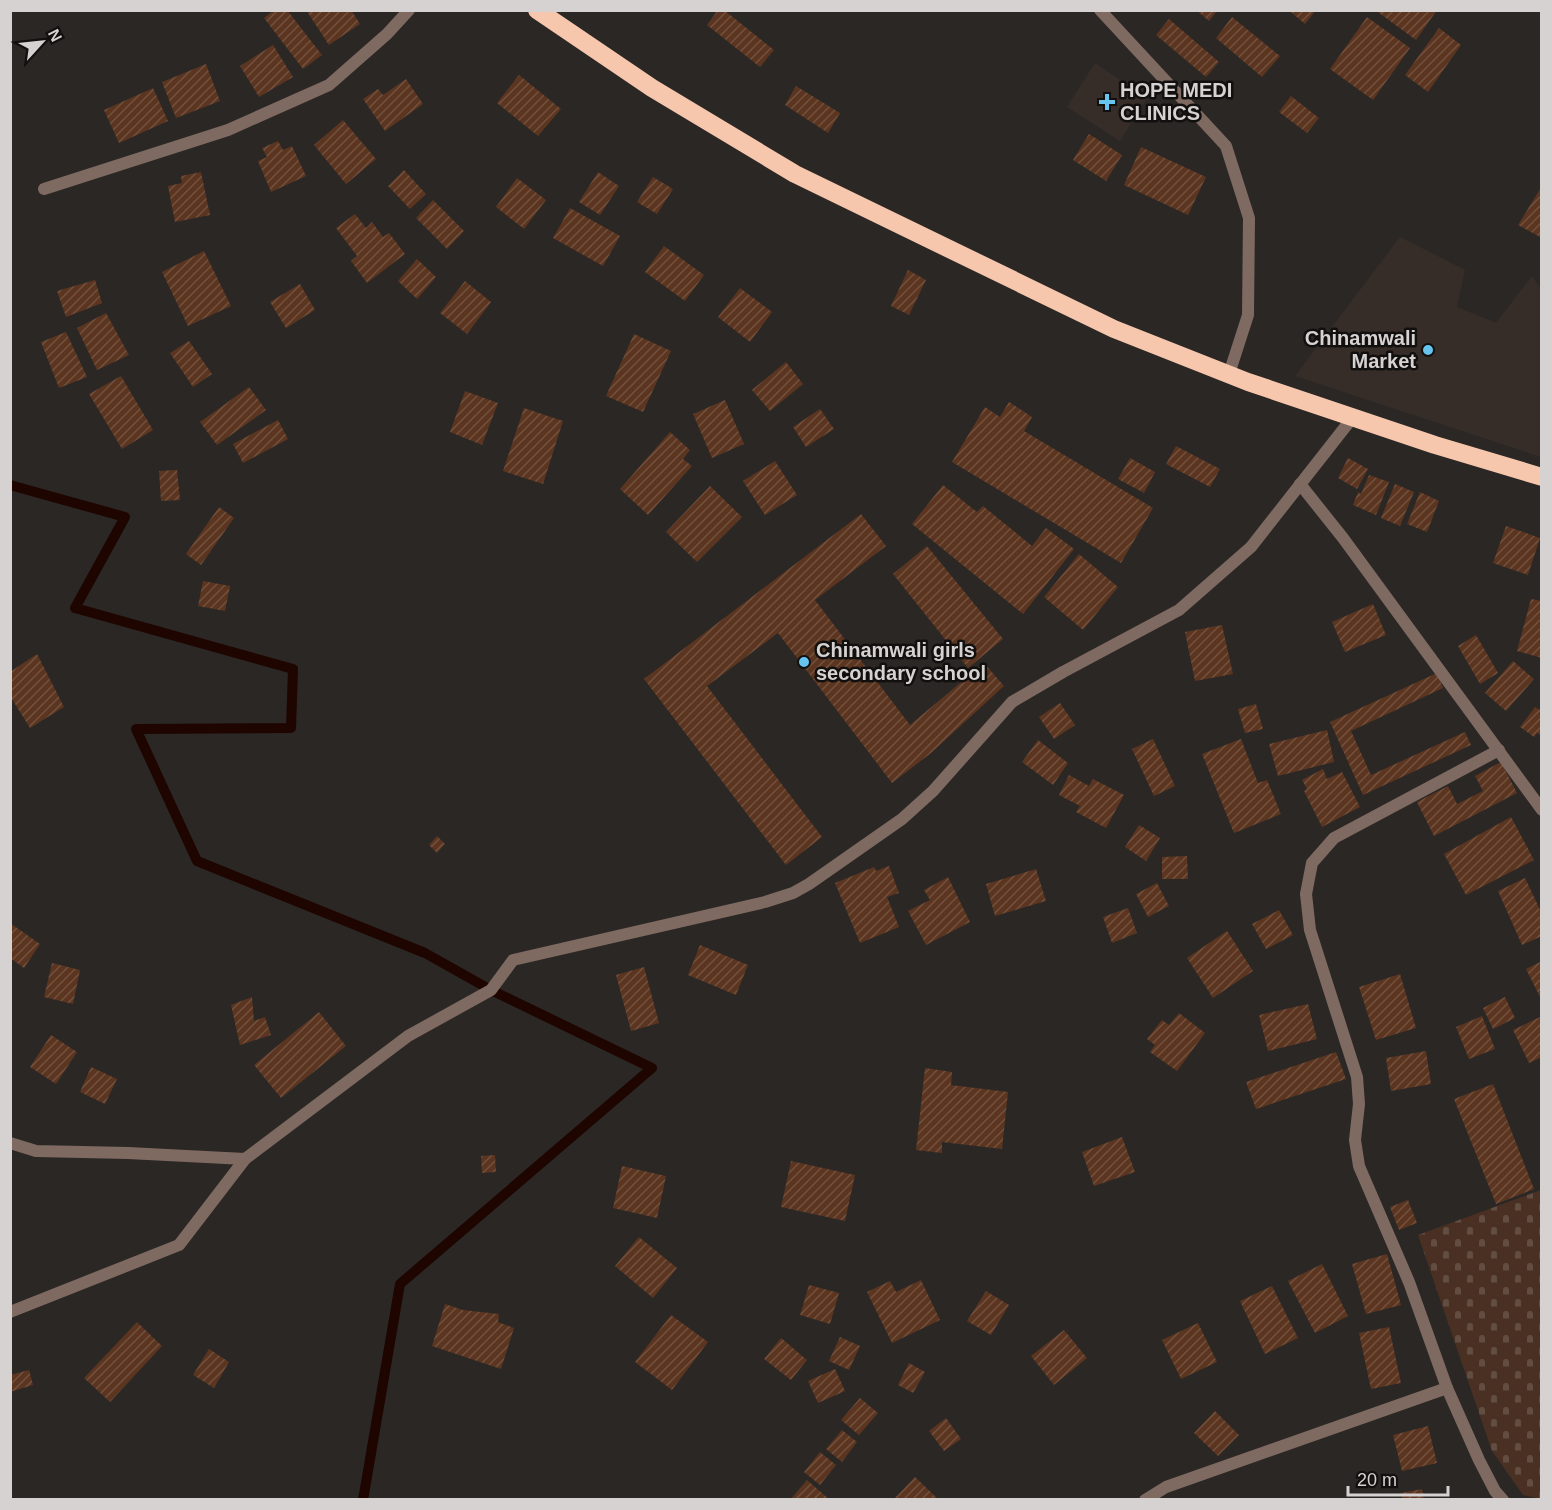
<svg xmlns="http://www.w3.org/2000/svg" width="1552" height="1510" viewBox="0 0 1552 1510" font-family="Helvetica,sans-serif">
  <defs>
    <pattern id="cemetery-stones" width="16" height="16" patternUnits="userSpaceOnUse" patternTransform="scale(1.5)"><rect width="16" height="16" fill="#493022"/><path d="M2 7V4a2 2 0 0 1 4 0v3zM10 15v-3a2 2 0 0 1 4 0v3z" fill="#624d41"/></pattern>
    <pattern id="building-hatch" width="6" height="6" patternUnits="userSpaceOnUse" patternTransform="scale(1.5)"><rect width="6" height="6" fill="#5b351f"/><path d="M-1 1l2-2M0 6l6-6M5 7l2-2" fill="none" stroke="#72513e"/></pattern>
  </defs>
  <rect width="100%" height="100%" fill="#2b2725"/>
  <!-- built -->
  <g fill="#372d28">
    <polygon points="1095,63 1147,98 1120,141 1067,107"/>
    <polygon points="1400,237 1465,270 1457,307 1496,323 1532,276 1541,289 1541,457 1295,376"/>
  </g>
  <!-- cemetery -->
  <polygon fill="url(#cemetery-stones)" points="1541,1190 1542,1499 1523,1495 1492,1451 1418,1235"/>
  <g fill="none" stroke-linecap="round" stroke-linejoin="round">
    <!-- stream -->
    <polyline stroke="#1e0500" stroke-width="10" points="10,485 125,517 75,608 293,669 291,728 136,729 197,861 425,953 491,990 652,1068 400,1284 363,1500"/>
  </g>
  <!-- building -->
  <g fill="url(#building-hatch)">
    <polygon points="274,10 287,10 322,55 303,69 264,18"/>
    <polygon points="306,10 351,10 360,24 329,45"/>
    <polygon points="718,10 724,10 774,50 760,67 707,25"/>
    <polygon points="1196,10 1218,10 1209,21"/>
    <polygon points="1293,10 1316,10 1305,24 1291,12"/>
    <polygon points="1375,10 1437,10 1416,40"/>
    <polygon points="1232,17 1280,56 1262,77 1216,38"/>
    <polygon points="1367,17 1410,48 1373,100 1330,69"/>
    <polygon points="1169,19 1219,62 1206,77 1156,35"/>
    <polygon points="1439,28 1461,45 1428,92 1405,75"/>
    <polygon points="273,45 293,77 259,97 240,66"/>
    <polygon points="206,64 220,101 176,118 162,82"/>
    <polygon points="519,75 561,109 538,136 497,103"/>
    <polygon points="406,79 423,104 385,131 363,99 378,89 383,95"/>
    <polygon points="796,86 840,113 828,133 785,105"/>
    <polygon points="153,88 168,121 119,143 104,110"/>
    <polygon points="1291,96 1319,118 1307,133 1279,112"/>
    <polygon points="343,120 376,159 346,184 314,145"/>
    <polygon points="1089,134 1122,155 1106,181 1073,160"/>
    <polygon points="278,141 283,150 292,146 306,176 271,192 258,161 267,157 262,148"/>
    <polygon points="1141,147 1206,177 1188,215 1124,185"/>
    <polygon points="404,170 426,194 410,209 388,186"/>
    <polygon points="201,172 210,215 175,222 168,186 182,183 181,176"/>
    <polygon points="598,172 619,186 600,215 579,202"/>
    <polygon points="653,177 673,189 657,214 637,202"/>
    <polygon points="517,178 546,200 524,229 496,207"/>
    <polygon points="1542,186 1542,234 1540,237 1518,225"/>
    <polygon points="433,200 464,231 447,249 416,218"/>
    <polygon points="570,208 620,236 603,266 553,238"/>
    <polygon points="355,214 366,228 372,222 383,237 389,233 405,254 367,283 351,261 357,256 336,228"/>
    <polygon points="664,246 704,275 685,301 645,272"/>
    <polygon points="204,251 231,306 188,326 162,272"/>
    <polygon points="417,259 436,277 417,299 398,281"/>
    <polygon points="908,270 926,280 909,315 891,306"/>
    <polygon points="95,280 102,303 66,317 57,291"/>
    <polygon points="465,281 491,302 467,334 440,313"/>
    <polygon points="300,284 315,310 286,328 270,302"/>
    <polygon points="740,288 772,312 750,342 718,317"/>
    <polygon points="106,313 129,355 97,370 77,328"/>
    <polygon points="66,332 87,377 59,388 41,342"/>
    <polygon points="634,334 671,351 643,412 606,396"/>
    <polygon points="189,341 212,374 193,387 170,353"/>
    <polygon points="786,362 803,384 770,411 752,390"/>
    <polygon points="121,376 153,430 122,449 89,394"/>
    <polygon points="249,387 266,410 217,445 200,422"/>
    <polygon points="465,391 498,403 482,445 450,432"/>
    <polygon points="725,400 744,444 712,458 693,414"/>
    <polygon points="1009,402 1032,417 1024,431 1153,508 1121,563 952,462 985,407 1000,417"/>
    <polygon points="524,408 563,421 543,484 503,471"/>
    <polygon points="820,409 834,429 806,447 793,427"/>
    <polygon points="278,420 288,439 243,463 233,444"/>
    <polygon points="670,432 690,450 683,459 692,466 648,515 620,489"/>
    <polygon points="1176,446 1220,469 1210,487 1166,464"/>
    <polygon points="1130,458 1155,472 1144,493 1118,479"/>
    <polygon points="1348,458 1368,469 1357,489 1338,478"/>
    <polygon points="775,461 797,495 765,515 743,481"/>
    <polygon points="177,470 180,500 161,501 159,471"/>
    <polygon points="1369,475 1389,482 1376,515 1353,505 1358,492 1361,494"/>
    <polygon points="1395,484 1414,492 1400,526 1381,518"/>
    <polygon points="943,485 977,512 983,506 1032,546 1046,528 1074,549 1023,614 912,524"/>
    <polygon points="710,486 742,517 697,562 666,532"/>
    <polygon points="1420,492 1439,501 1427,532 1407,524"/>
    <polygon points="219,507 234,518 201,565 186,554"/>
    <polygon points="861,514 886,546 815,600 910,725 984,663 1004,686 931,753 892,783 778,633 707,686 822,837 786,865 644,679"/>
    <polygon points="1506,526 1540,538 1528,575 1493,563"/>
    <polygon points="927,546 1003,639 968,668 893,574"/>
    <polygon points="1079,554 1118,587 1083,630 1044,597"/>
    <polygon points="203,581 230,586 225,611 198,606"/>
    <polygon points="1531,599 1542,601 1542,658 1517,651"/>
    <polygon points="1373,604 1386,635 1345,652 1332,622"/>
    <polygon points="1222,625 1233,674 1195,681 1185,632"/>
    <polygon points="1476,635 1498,673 1480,684 1458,646"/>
    <polygon points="37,654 64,707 30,728 10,696 10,672"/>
    <polygon points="1513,661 1534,679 1506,711 1485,693"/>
    <polygon points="1437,673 1443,688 1351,731 1371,775 1465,732 1471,745 1363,795 1330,722"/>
    <polygon points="1060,703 1075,725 1054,739 1039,717"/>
    <polygon points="1256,704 1263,729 1245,733 1238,709"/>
    <polygon points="1535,707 1542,711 1542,736 1537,733 1534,737 1520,727"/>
    <polygon points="1327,730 1334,762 1278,776 1269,744"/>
    <polygon points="1153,739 1175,786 1154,796 1132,749"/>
    <polygon points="1241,739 1258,783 1267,780 1281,814 1234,833 1202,754"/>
    <polygon points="1038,740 1068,763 1053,785 1022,762"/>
    <polygon points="1501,762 1517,793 1434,836 1417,802 1448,786 1457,804 1483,791 1475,776"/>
    <polygon points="1323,769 1327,779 1342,772 1360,807 1322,827 1304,791 1307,789 1302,780"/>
    <polygon points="1069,775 1089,786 1093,779 1124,795 1106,828 1076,812 1080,806 1059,795"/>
    <polygon points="1511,817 1534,860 1466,895 1444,854"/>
    <polygon points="1139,825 1160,838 1146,861 1125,847"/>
    <polygon points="437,836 445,844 437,853 429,845"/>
    <polygon points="1187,856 1188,879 1162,879 1162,857"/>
    <polygon points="889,866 899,893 887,897 899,927 860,943 835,883 874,867 876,871"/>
    <polygon points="1036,869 1046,901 995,916 986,884"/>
    <polygon points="948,877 970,922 926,945 908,911 930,900 924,890"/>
    <polygon points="1525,878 1542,914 1542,936 1522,945 1498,891"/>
    <polygon points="1157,883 1169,906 1148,917 1136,894"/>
    <polygon points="1128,908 1137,933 1112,943 1103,917"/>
    <polygon points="1279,910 1293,935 1266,949 1252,924"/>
    <polygon points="10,923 40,944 24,968 10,958"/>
    <polygon points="1227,931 1253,971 1213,998 1187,958"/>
    <polygon points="700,945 748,965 736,995 688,975"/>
    <polygon points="1542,961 1542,1001 1526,969"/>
    <polygon points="52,963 80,970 73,1004 44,997"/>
    <polygon points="644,967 659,1023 631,1031 616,975"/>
    <polygon points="1400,974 1416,1028 1376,1040 1359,987"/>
    <polygon points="252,997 254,1021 265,1017 271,1035 240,1045 231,1005"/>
    <polygon points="1505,997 1515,1018 1493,1029 1483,1008"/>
    <polygon points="1308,1004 1317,1039 1268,1051 1259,1015"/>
    <polygon points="319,1012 346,1046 281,1098 254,1065"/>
    <polygon points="1179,1013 1205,1033 1177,1071 1150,1052 1155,1045 1147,1039 1162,1020 1169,1025"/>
    <polygon points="1482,1016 1495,1049 1469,1059 1456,1027"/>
    <polygon points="1542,1016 1542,1057 1529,1063 1513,1030"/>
    <polygon points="51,1035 77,1052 56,1084 30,1067"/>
    <polygon points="1426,1051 1431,1084 1391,1091 1386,1058"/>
    <polygon points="1336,1052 1346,1079 1256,1109 1246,1082"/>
    <polygon points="91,1067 117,1079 105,1104 80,1092"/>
    <polygon points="925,1068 952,1072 951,1085 1008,1092 1002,1149 942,1142 942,1153 916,1150"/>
    <polygon points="1493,1084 1534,1189 1496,1204 1454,1099"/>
    <polygon points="1122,1137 1135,1172 1094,1186 1082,1152"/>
    <polygon points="495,1155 496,1172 482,1173 481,1156"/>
    <polygon points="791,1161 855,1175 845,1221 781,1207"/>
    <polygon points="622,1166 666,1176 657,1218 613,1208"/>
    <polygon points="1408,1200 1417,1223 1399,1230 1390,1207"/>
    <polygon points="639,1237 677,1268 653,1298 615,1266"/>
    <polygon points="1387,1254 1401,1305 1366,1314 1352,1264"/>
    <polygon points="1322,1264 1348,1316 1315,1333 1288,1281"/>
    <polygon points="921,1280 940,1320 892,1343 867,1292 890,1281 896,1292"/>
    <polygon points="809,1285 839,1293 830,1324 800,1315"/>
    <polygon points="1272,1286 1298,1338 1265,1354 1240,1301"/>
    <polygon points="986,1291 1009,1305 991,1335 967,1321"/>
    <polygon points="445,1304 463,1310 499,1314 498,1322 514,1328 501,1369 432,1346"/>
    <polygon points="671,1315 708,1342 672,1390 635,1362"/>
    <polygon points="137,1322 162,1346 110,1402 84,1378"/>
    <polygon points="1198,1323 1217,1362 1181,1379 1162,1340"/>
    <polygon points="1389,1327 1401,1383 1371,1389 1359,1333"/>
    <polygon points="1064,1330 1087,1358 1054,1385 1031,1356"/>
    <polygon points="840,1337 860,1346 849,1370 829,1361"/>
    <polygon points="781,1338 807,1360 791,1380 764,1359"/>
    <polygon points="209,1349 229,1362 214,1388 193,1375"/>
    <polygon points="909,1363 925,1372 913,1393 898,1385"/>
    <polygon points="835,1369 845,1391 818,1403 808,1381"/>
    <polygon points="29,1370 33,1385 10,1392 10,1375"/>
    <polygon points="860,1398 878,1413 859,1435 841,1420"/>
    <polygon points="1215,1411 1239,1435 1218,1456 1194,1433"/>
    <polygon points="946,1418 961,1439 944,1451 929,1431"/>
    <polygon points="1428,1426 1437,1463 1402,1471 1393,1435"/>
    <polygon points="842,1430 857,1442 842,1462 826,1449"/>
    <polygon points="820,1452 836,1465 820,1485 804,1472"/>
    <polygon points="915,1477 939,1500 893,1500"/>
    <polygon points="807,1480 830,1500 790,1500"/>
    <polygon points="1422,1489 1424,1500 1403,1500 1401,1493"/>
  </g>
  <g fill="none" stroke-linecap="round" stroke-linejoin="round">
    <!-- street -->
    <g stroke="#7e6a60" stroke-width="12">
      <polyline points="1100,10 1226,146 1249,218 1248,315 1229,374"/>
      <polyline points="44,189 228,130 329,85 387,34 409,10"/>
      <polyline points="1300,484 1343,538 1542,810"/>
      <polyline points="1499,750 1334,838 1312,863 1306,894 1310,930 1357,1077 1359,1104 1355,1140 1359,1166 1409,1282 1447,1388 1479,1460 1495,1491 1503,1500"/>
      <polyline points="10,1143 36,1151 128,1153 245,1159 408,1036 491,990 513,960 765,902 793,893 809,884 902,819 933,791 1012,702 1063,672 1179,610 1251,547 1353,417"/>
      <polyline points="10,1312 179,1245 245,1159"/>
      <polyline points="1145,1500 1166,1487 1447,1388"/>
    </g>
    <!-- highway -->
    <polyline stroke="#f7c7ad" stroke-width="18" points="537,10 652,88 795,174 1114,329 1248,382 1435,445 1542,477"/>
  </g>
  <!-- markers -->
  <g fill="#66c4ef" stroke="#12100f" stroke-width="2">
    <path d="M1104 93h6v6h6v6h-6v6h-6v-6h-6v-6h6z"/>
    <circle cx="1428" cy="350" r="6"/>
    <circle cx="804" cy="662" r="6"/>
  </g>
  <g text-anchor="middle" stroke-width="5" stroke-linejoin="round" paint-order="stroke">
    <!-- poi labels -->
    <g font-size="20" font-weight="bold" fill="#d5d2d1" stroke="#12100f" text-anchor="start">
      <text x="1120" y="97">HOPE MEDI<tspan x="1120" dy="23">CLINICS</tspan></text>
      <text x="1416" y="345" text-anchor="end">Chinamwali<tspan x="1416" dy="23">Market</tspan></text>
      <text x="816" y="657">Chinamwali girls<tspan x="816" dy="23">secondary school</tspan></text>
    </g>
  </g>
  <!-- border -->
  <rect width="1552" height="1510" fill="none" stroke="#d5d2d1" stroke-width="24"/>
  <!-- north arrow -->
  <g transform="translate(42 42) rotate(63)" stroke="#12100f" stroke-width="4.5" paint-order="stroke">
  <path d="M0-4.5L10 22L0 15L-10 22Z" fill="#d5d2d1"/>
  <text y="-9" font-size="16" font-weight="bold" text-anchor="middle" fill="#d5d2d1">N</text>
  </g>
  <!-- scale -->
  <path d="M1348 1486v9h100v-9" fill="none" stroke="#d5d2d1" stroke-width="3"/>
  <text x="1357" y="1486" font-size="18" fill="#d5d2d1" stroke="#12100f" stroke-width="4.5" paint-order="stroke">20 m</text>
</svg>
